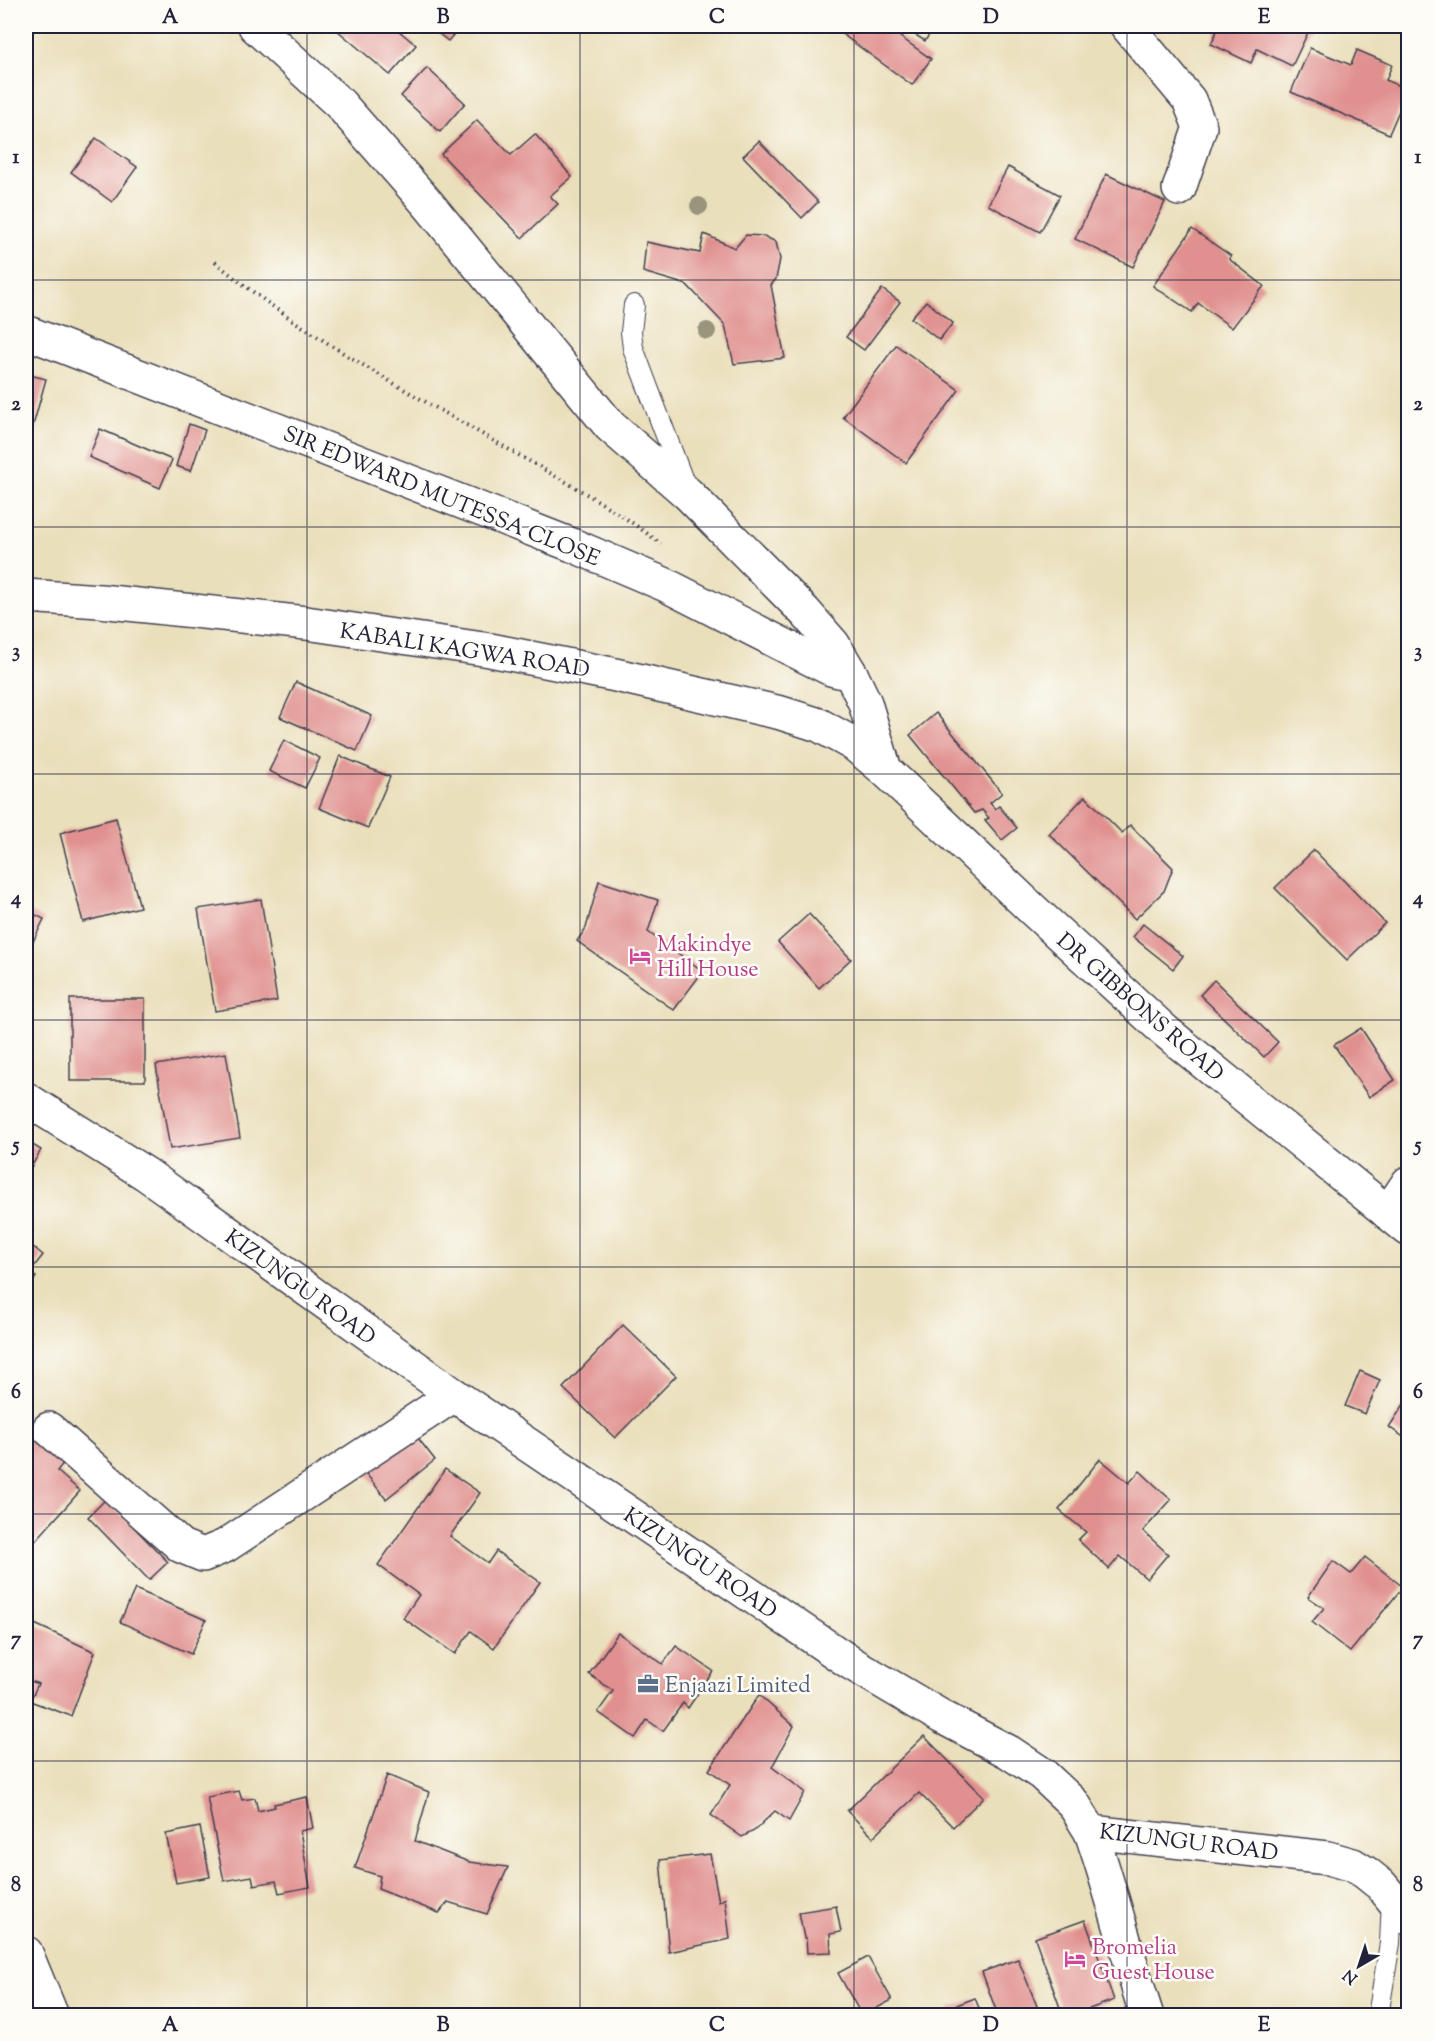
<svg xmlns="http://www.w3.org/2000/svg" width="1434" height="2041" viewBox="0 0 1434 2041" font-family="'Sorts Mill Goudy',serif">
  <rect width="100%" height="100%" fill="#fdfcf7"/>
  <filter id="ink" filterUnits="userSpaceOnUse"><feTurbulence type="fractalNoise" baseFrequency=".0167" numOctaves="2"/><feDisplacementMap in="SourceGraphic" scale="12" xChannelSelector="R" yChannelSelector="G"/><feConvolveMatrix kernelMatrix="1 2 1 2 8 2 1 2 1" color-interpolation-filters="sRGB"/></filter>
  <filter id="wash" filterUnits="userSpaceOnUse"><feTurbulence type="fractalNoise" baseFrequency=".008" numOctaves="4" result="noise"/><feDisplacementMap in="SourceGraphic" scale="24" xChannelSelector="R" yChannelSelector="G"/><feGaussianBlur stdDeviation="1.35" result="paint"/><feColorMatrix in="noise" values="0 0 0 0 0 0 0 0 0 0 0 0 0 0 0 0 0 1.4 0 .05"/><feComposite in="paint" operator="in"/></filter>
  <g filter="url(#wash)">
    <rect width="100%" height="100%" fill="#eadfbb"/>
    <g id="blocks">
      <!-- building -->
      <g fill="#e0908e">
        <polygon points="340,26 393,26 416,45 390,75 337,30"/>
        <polygon points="429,26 461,26 448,41"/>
        <polygon points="831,26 885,26 931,59 912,85"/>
        <polygon points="901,26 935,26 925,41"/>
        <polygon points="1206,26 1311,26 1292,66 1257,49 1251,63 1211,44 1217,31"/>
        <polygon points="1310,48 1351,65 1357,50 1392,65 1386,80 1408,90 1389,134 1291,92"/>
        <polygon points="427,68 465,103 440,132 401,96"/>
        <polygon points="26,113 33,117 26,129"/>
        <polygon points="477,120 511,155 535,134 572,177 550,196 558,204 522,238 441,154"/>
        <polygon points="96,138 137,167 112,202 71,172"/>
        <polygon points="759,141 818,202 802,218 743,156"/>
        <polygon points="1008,167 1060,195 1040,232 988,205"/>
        <polygon points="1106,174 1165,202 1133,267 1075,239"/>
        <polygon points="1192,229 1231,256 1229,259 1264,286 1232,328 1198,303 1192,312 1153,286"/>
        <polygon points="704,234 735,248 746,235 764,236 776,242 780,259 776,279 771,285 785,358 734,364 725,325 687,285 643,272 646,242 700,253"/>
        <polygon points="882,289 900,302 864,350 846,337"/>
        <polygon points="926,301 953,323 939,340 911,318"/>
        <polygon points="896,345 959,390 906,463 843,417"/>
        <polygon points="26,374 46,379 31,433 26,431"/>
        <polygon points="189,424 205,430 191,471 176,466"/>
        <polygon points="100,429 172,460 160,488 89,457"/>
        <polygon points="296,682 372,716 357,751 280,717"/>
        <polygon points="936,713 1002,793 990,803 995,809 999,806 1017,828 1002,840 985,820 989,818 982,810 974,813 910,735"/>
        <polygon points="284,740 320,758 305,788 269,771"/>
        <polygon points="340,756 390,777 368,828 319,808"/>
        <polygon points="1085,796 1122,833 1130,825 1173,868 1164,891 1135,919 1049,834"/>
        <polygon points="116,818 140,907 83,922 60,833"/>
        <polygon points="1314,850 1385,923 1347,960 1275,888"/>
        <polygon points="599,881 658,900 648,932 703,971 674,1010 577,941 586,928"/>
        <polygon points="261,899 277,1001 215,1011 198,909"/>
        <polygon points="26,910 44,919 26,956"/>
        <polygon points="809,914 851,959 819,988 778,942"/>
        <polygon points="1143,924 1183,956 1173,969 1133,937"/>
        <polygon points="1214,980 1278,1042 1264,1057 1200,995"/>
        <rect x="70" y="999" width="75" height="82"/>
        <polygon points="1361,1028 1395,1080 1369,1097 1334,1045"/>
        <polygon points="226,1053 240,1138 170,1149 156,1065"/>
        <polygon points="26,1141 41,1150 26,1176"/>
        <polygon points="26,1241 43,1255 29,1273 36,1277 26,1293"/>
        <polygon points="623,1325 676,1376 615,1438 563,1388"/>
        <polygon points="1360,1371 1380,1380 1365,1414 1345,1406"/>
        <polygon points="1408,1398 1408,1434 1405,1438 1389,1427"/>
        <polygon points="410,1428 435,1460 386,1499 360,1466"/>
        <polygon points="26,1432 64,1462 57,1471 80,1491 30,1547 26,1543"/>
        <polygon points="1100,1459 1129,1483 1140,1471 1171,1500 1143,1531 1168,1554 1147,1579 1120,1556 1109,1569 1078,1540 1086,1532 1059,1510"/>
        <polygon points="445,1469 480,1493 450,1536 488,1563 496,1551 540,1582 494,1648 471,1631 455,1654 403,1618 419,1595 378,1565"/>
        <polygon points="106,1499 168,1562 149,1580 88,1517"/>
        <polygon points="1365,1557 1403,1587 1350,1652 1312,1622 1324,1608 1308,1597 1333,1561 1351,1574"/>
        <polygon points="135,1589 206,1620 191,1654 120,1622"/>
        <polygon points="26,1620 95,1652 71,1716 30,1701 38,1684 26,1679"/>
        <polygon points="618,1633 663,1664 676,1646 713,1671 688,1708 683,1703 663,1731 647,1720 635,1738 598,1712 613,1691 589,1674"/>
        <polygon points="759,1695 794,1726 772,1767 805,1792 789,1821 775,1811 754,1831 742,1837 711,1815 730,1785 709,1770"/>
        <polygon points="924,1736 984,1797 953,1827 919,1793 873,1837 847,1811"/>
        <polygon points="387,1775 429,1792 415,1841 469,1862 508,1867 487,1914 448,1902 439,1913 378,1889 380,1876 355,1868"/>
        <polygon points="239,1791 242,1800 255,1798 258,1811 275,1807 274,1804 307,1797 313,1828 300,1831 310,1887 279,1893 276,1881 254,1885 252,1876 224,1881 207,1797"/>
        <polygon points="200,1827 210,1877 176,1883 166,1834"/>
        <polygon points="710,1854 719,1902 725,1898 730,1939 669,1952 660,1860"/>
        <polygon points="836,1906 841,1932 830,1934 831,1952 807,1953 806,1938 804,1938 799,1912"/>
        <polygon points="1085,1920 1114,2000 1070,2016 1063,2016 1035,1938"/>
        <polygon points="868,1957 892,2000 862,2016 838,1973"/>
        <polygon points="1018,1959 1041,2016 998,2016 982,1972"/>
        <polygon points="975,1998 982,2016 952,2016 949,2008"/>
        <polygon points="852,2009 857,2016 844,2016"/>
        <polygon points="1277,2013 1303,2014 1303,2016 1277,2016"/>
      </g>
    </g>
  </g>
  <g filter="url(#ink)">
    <use href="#blocks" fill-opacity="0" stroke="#403e4e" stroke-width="1.5"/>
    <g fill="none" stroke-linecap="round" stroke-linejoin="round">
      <defs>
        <g id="lane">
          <polyline points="634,305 631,332 633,348 685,486"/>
          <polyline points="1378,2016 1390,1943 1392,1899"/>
        </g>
        <g id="street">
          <polyline points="255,26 340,104 428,204 610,426 688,494 805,612 833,644 851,674 865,703 885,770"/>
          <polyline points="1127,26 1189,100 1200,127 1179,189"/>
          <polyline points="26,332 572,545 666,585 811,659 831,669 851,674"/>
          <polyline points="26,596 100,601 306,623 490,650 611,674 781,713 819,725 855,745 885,770 1032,909 1165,1031 1408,1229"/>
          <polyline points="26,1099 146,1174 454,1395 851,1663 942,1717 1009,1752 1042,1774 1073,1803 1091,1832 1328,1858 1353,1865 1366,1873 1381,1885 1408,1918"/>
          <polyline points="1388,1213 1408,1183"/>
          <polyline points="49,1429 181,1546 203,1555 225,1546 454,1395"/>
          <path d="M1091,1832c21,60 36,123 56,184"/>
          <polyline points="26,1953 52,2016"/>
        </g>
      </defs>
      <!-- lane casing -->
      <use href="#lane" stroke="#403e4e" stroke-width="22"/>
      <!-- street casing -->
      <use href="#street" stroke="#403e4e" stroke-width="36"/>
      <!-- path -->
      <path stroke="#403e4e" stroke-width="4" stroke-dasharray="1.5 4.5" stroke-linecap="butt" d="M215,262c94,78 202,134 307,195 47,27 96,53 139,87"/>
      <!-- lane -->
      <use href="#lane" stroke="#fff" stroke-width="20"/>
      <!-- street -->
      <use href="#street" stroke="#fff" stroke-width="33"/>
    </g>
    <!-- trees -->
    <g fill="#98957c">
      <circle cx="699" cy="206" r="9"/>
      <circle cx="707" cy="331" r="9"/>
    </g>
  </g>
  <!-- grid -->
  <path fill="none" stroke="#22223b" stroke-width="1.5" stroke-opacity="0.55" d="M307,26v1990M580,26v1990M854,26v1990M1127,26v1990M26,280h1382M26,527h1382M26,774h1382M26,1020h1382M26,1267h1382M26,1514h1382M26,1761h1382"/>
  <!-- icons -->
  <defs>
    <symbol id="hotel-bare" viewBox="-9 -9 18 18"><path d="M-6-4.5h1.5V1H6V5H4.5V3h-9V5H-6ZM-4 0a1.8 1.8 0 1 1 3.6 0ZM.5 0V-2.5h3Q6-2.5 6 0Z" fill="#d1479c" stroke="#fdfcf7" stroke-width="2.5" paint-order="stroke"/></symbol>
    <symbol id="office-bare" viewBox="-9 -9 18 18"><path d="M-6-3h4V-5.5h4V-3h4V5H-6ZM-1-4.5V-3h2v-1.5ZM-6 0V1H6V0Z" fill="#5c6f8a" stroke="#fdfcf7" stroke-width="2.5" paint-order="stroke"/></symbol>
  </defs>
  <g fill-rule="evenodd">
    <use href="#hotel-bare" x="625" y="941" width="30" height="30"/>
    <use href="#office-bare" x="633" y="1669" width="30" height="30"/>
    <use href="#hotel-bare" x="1060" y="1944" width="30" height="30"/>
  </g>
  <g text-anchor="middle" stroke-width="5" stroke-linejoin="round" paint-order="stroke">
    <!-- street labels -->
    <g font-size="22" fill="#22223b" stroke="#fdfcf7">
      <text transform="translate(442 495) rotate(22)" y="8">SIR EDWARD MUTESSA CLOSE</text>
      <text transform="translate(465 649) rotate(9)" y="8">KABALI KAGWA ROAD</text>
      <text transform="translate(1141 1006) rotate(41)" y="8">DR GIBBONS ROAD</text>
      <text transform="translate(301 1286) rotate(36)" y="8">KIZUNGU ROAD</text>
      <text transform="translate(701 1562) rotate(34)" y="8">KIZUNGU ROAD</text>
      <text transform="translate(1189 1841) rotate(7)" y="8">KIZUNGU ROAD</text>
    </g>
    <!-- hotel labels -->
    <g font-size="22" fill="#b23c85" stroke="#fdfcf7" text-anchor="start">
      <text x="657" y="951">Makindye<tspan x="657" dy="25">Hill House</tspan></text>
      <text x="1092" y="1954">Bromelia<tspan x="1092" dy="25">Guest House</tspan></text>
    </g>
    <!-- service labels -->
    <g font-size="22" fill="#4e5e75" stroke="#fdfcf7" text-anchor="start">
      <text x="665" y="1692">Enjaazi Limited</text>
    </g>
  </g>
  <!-- margin -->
  <rect width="1434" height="2041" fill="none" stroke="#fdfcf7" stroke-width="66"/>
  <!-- north arrow -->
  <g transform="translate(1359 1966) rotate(219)" stroke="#fdfcf7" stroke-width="4.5" paint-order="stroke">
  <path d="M0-4.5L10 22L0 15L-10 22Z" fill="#22223b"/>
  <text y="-9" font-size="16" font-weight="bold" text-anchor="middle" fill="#22223b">N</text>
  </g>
  <rect x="33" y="33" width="1368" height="1975" fill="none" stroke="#22223b" stroke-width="2"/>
  <g font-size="20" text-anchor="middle" font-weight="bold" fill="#22223b">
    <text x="170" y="23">A</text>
    <text x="443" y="23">B</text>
    <text x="717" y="23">C</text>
    <text x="991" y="23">D</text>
    <text x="1264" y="23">E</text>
    <text x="16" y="163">1</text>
    <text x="1418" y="163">1</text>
    <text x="16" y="410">2</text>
    <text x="1418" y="410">2</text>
    <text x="16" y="657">3</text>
    <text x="1418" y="657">3</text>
    <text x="16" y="904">4</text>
    <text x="1418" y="904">4</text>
    <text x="16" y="1151">5</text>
    <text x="1418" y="1151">5</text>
    <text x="16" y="1398">6</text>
    <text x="1418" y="1398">6</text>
    <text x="16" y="1645">7</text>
    <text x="1418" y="1645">7</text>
    <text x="16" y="1891">8</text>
    <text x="1418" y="1891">8</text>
    <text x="170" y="2031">A</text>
    <text x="443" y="2031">B</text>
    <text x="717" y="2031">C</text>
    <text x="991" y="2031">D</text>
    <text x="1264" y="2031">E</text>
  </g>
</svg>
